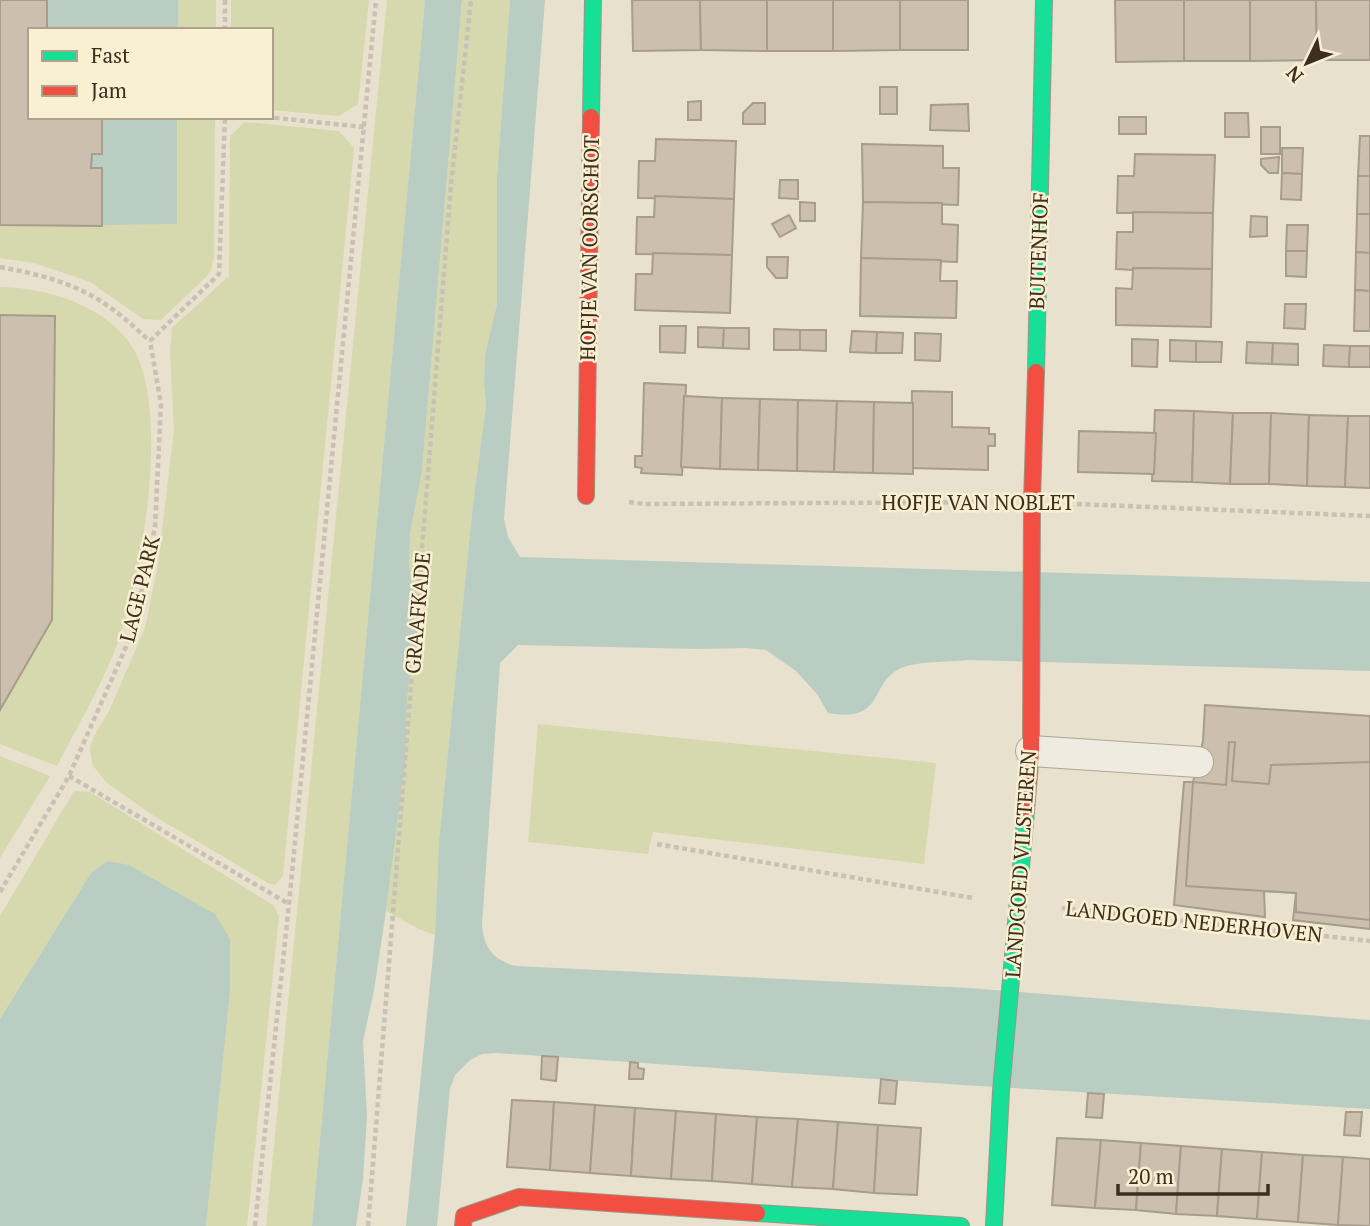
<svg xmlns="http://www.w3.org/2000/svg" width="1370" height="1226" viewBox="0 0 1370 1226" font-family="'PT Serif',serif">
  <rect width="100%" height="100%" fill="#e8e1cd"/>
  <!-- green -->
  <g fill="#d6d9ae">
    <rect x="178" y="0" width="38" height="30"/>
    <polygon points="231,0 369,0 358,104 339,116 271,110 271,30 231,30"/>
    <polygon points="387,0 425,0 312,1226 266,1226"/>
    <polygon points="462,0 510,0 497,177 497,304 485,355 484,383 486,405 473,504 439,841 435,935 419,929 386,911 405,763 407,700 414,640 413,591 409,565 410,534 422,471"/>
    <polygon points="177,117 215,117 214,258 210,273 161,320 143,319 90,282 34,263 0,258 0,225 176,224"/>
    <polygon points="245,122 339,131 354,148 283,876 275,885 268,883 154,816 107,783 93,766 91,757 90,748 94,736 109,711 145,628 158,564 174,430 170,353 172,328 229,276 230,136"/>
    <path d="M0,287c47,0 110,20 134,63 36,64 8,225 -16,292 -16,43 -40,83 -61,124l-57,-22v-34l52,-90 3,-304 -55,-1z"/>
    <polygon points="538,724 936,763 924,864 653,832 648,854 528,842"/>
    <polygon points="0,756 50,776 0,858"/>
    <polygon points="74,791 90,792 273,905 279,916 247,1226 206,1226 230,992 230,939 107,861 91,873 0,1019 0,916"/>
  </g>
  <!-- water -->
  <g fill="#b9cdc2">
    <rect x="47" y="0" width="131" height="30"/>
    <polygon points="425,0 462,0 422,471 410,534 409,565 413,591 414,640 407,700 405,763 386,911 374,990 363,1041 367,1116 363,1179 356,1226 312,1226"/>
    <path d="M510,0h35l-41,519 4,18 12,20 850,25v89l-401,-11c-17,2 -49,1 -65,7 -36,12 -16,57 -76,46l-11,-19 -21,-23 -30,-21 -20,-2 -47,1 -181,-4 -18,18 -18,262c2,24 12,35 34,41l453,22 401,32v89l-407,-24 -466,-32 -15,1 -12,6 -15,15 -5,14 -13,137h-31l29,-291 4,-94 34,-337 13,-99 -2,-22 1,-28 12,-51v-127z"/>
    <polygon points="102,117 177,117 177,224 102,225 91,168 92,154 102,154"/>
    <polygon points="107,861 129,865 215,914 230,939 230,992 206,1226 0,1226 0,1019 91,873"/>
  </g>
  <!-- building -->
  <g fill="#ccbfae" stroke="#a89c8c" stroke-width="2">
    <polygon points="0,0 47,0 47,30 30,30 30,117 102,117 102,154 92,154 91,168 102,168 102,226 0,225"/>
    <polygon points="632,0 700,0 701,50 633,51"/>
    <polygon points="700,0 767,0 767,51 701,50"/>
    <rect x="767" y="0" width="66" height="51"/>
    <polygon points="833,0 900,0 900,50 833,51"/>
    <rect x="900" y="0" width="68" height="50"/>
    <polygon points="1115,0 1184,0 1184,61 1116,62"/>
    <rect x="1184" y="0" width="66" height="61"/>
    <polygon points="1250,0 1316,0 1317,60 1250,61"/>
    <polygon points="1316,0 1370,0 1370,60 1317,60"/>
    <rect x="880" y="87" width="17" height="27"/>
    <polygon points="701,101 701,120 688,120 688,102"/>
    <polygon points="753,103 765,103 765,124 743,124 743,113"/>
    <polygon points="968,104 969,131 930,130 931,105"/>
    <polygon points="1225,113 1248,113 1249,137 1225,137"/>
    <rect x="1119" y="117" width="27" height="17"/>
    <rect x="1261" y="127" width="19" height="27"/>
    <polygon points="1360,136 1370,136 1370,176 1358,176"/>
    <polygon points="656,139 736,141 734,199 638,198 639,161 655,161"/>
    <polygon points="862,144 943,146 943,168 959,168 958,205 863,202"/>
    <polygon points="1282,148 1303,148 1302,174 1282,173"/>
    <polygon points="1135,154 1215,155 1213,213 1117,213 1118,176 1134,176"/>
    <polygon points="1279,157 1278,173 1269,173 1261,165 1261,159"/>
    <polygon points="1282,173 1302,174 1301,200 1281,199"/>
    <polygon points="1358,176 1370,176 1370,214 1357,214"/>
    <polygon points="780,180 798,180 798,199 779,198"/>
    <polygon points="655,196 734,199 732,255 636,254 637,217 654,217"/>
    <polygon points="800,202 815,203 815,221 800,221"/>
    <polygon points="863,202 942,203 942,224 958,225 957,262 861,258"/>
    <polygon points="1133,212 1213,213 1212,269 1133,268 1133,270 1116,269 1117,232 1133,232"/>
    <polygon points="1357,214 1370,214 1370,253 1356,252"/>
    <polygon points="789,215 796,228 780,237 772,224"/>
    <polygon points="1251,216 1267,217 1267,236 1250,237"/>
    <polygon points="1287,225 1308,225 1307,251 1286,251"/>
    <polygon points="1286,251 1307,251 1306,277 1286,276"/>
    <polygon points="1356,252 1370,253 1370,291 1355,290"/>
    <polygon points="653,253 732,255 730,313 635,310 636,274 652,274"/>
    <polygon points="767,257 788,257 787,278 776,278 767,267"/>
    <polygon points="861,258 941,260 940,281 957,281 956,318 860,316"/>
    <polygon points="1133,268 1212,269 1211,327 1116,325 1116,288 1132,289"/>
    <polygon points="1355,290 1370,291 1370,331 1354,331"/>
    <polygon points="1285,304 1306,304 1305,329 1284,328"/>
    <polygon points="0,315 55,316 52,620 0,710"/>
    <polygon points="660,326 686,326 685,353 660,352"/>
    <polygon points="698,327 724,328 723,348 698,347"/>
    <polygon points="724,328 749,328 749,349 723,348"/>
    <polygon points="774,329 800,330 800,350 774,350"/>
    <polygon points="800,330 826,330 826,351 800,350"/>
    <polygon points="852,331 877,332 876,353 850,352"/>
    <polygon points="877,332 903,333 902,353 876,353"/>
    <polygon points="915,333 941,334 940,361 915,360"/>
    <polygon points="1132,339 1158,340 1157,367 1132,366"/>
    <polygon points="1170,340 1196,341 1196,362 1170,361"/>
    <polygon points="1196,341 1222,342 1221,362 1196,362"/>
    <polygon points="1247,342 1273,343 1272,364 1246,363"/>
    <polygon points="1273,343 1298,344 1298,365 1272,364"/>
    <polygon points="1324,345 1350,346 1349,367 1323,366"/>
    <polygon points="1350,346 1370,346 1370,367 1349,367"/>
    <polygon points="644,383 686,385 682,475 641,473 642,468 635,467 635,456 642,456"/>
    <polygon points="912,391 952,392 952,427 989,428 989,434 995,434 995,446 988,446 988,470 911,468"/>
    <polygon points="684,396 722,398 720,469 681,467"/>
    <polygon points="722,398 760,399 758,470 720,469"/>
    <polygon points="760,399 798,400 797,471 758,470"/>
    <polygon points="798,400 837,401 834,472 797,471"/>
    <polygon points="837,401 874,402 873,473 834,472"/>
    <polygon points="874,402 913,403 913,474 873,473"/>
    <polygon points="1155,410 1194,411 1192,482 1152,481"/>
    <polygon points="1194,411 1233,413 1230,484 1192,482"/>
    <polygon points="1233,413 1271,413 1269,484 1230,484"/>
    <polygon points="1271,413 1309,415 1307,486 1269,484"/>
    <polygon points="1309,415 1348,416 1345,487 1307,486"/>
    <polygon points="1348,416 1370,416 1370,488 1345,487"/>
    <polygon points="1079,431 1156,433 1154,474 1078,472"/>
    <polygon points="1205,705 1370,716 1370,929 1293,920 1296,893 1264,891 1265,917 1174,905 1184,782 1193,782 1203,741"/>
    <polygon points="1229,742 1235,742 1232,781 1269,784 1271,765 1370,762 1370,920 1296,912 1296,893 1186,886 1193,782 1226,785"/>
    <polygon points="542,1056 558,1057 556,1081 541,1079"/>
    <polygon points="630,1062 638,1063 638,1068 644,1069 643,1079 629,1079"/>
    <polygon points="881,1079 897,1081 895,1104 879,1103"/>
    <polygon points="1088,1093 1104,1094 1102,1118 1086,1117"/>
    <polygon points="512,1100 554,1102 550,1170 507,1167"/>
    <polygon points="554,1102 595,1105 590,1173 550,1170"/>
    <polygon points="595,1105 635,1108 631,1176 590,1173"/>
    <polygon points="635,1108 676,1111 671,1179 631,1176"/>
    <polygon points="676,1111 716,1114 712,1181 671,1179"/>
    <polygon points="1346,1112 1362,1112 1360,1136 1344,1135"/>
    <polygon points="716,1114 757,1117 752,1184 712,1181"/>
    <polygon points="757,1117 798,1119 792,1187 752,1184"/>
    <polygon points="798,1119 838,1122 833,1189 792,1187"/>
    <polygon points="838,1122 878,1125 874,1193 833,1189"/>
    <polygon points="878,1125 921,1128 917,1195 874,1193"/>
    <polygon points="1057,1138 1101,1140 1095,1208 1052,1205"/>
    <polygon points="1101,1140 1141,1143 1136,1210 1095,1208"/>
    <polygon points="1141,1143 1181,1146 1176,1214 1136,1210"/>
    <polygon points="1181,1146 1222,1149 1217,1216 1176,1214"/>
    <polygon points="1222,1149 1262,1152 1257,1219 1217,1216"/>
    <polygon points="1262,1152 1303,1155 1298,1222 1257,1219"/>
    <polygon points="1303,1155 1343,1157 1338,1225 1298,1222"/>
    <polygon points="1343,1157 1370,1159 1370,1226 1338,1225"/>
  </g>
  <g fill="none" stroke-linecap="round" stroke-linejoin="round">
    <defs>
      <polyline id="lane" points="1031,751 1198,762"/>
      <g id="fast">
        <polyline points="591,117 593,0"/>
        <polyline points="1036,372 1044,0"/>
        <polyline points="757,1213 961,1226"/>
        <polyline points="994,1226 1001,1091 1026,811"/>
      </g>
      <g id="jam">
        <polyline points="586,496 591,117"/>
        <polyline points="1026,811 1031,751 1032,501 1036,372"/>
        <polyline points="463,1226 464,1216 519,1197 757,1213"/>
      </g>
    </defs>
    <!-- lane casing -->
    <use href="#lane" stroke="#ada696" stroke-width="32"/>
    <!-- fast casing -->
    <use href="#fast" stroke="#9c9586" stroke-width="18"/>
    <!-- jam casing -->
    <use href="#jam" stroke="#9c9586" stroke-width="18"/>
    <!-- path -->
    <g stroke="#c8c2b6" stroke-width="4.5" stroke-dasharray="5 3.5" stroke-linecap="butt">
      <polyline points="225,0 225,30"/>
      <polyline points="266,117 364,127"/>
      <path d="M0,267c38,7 76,16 108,39 15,10 28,23 42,35"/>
      <polyline points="150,341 219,274 225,117"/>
      <polyline points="629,502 644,504 988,502"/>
      <polyline points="1077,504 1370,516"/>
      <polyline points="69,776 289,904"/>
      <polyline points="657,844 973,898"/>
      <polyline points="0,892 69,776 133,631 155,527 161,404 150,341"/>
      <polyline points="1062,908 1370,941"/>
      <polyline points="255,1226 289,904 376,0"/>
      <polyline points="368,1226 451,185 471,0"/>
    </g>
    <!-- lane -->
    <use href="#lane" stroke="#efebe0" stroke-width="30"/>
    <!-- fast -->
    <use href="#fast" stroke="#16e098" stroke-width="16"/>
    <!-- jam -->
    <use href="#jam" stroke="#f24e42" stroke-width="16"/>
  </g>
  <g text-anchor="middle" stroke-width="5" stroke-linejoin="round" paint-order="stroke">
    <!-- street labels -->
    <g font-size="21" fill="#3d2e1d" stroke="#f9f0d3">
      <text transform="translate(590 248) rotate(-89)" y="7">HOFJE VAN OORSCHOT</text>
      <text transform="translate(1039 251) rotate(-88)" y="7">BUITENHOF</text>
      <text x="978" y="510">HOFJE VAN NOBLET</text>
      <text transform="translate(140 589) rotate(-76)" y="7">LAGE PARK</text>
      <text transform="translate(418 613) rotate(-85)" y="7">GRAAFKADE</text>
      <text transform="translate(1021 864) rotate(-86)" y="7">LANDGOED VILSTEREN</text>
      <text transform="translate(1194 922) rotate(6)" y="7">LANDGOED NEDERHOVEN</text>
    </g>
  </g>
  <!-- legend -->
  <rect x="28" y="28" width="245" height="91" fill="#f9f0d3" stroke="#aea28a" stroke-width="2"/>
  <rect x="42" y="51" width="35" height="10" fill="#16e098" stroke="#aea28a" stroke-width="2"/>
  <text x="91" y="63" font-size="21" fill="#3d2e1d">Fast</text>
  <rect x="42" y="86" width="35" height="10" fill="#f24e42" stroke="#aea28a" stroke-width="2"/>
  <text x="91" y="98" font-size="21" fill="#3d2e1d">Jam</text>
  <!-- north arrow -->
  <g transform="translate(1307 63) rotate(227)" stroke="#f9f0d3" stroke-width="5" paint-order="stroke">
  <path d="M0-5L12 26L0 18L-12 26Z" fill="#3d2e1d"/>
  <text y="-10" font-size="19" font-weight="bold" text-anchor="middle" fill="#3d2e1d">N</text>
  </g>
  <!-- scale -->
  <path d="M1118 1184v10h150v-10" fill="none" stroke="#3d2e1d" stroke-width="3.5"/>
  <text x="1128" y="1184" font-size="21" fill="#3d2e1d" stroke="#f9f0d3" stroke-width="5" paint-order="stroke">20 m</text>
</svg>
